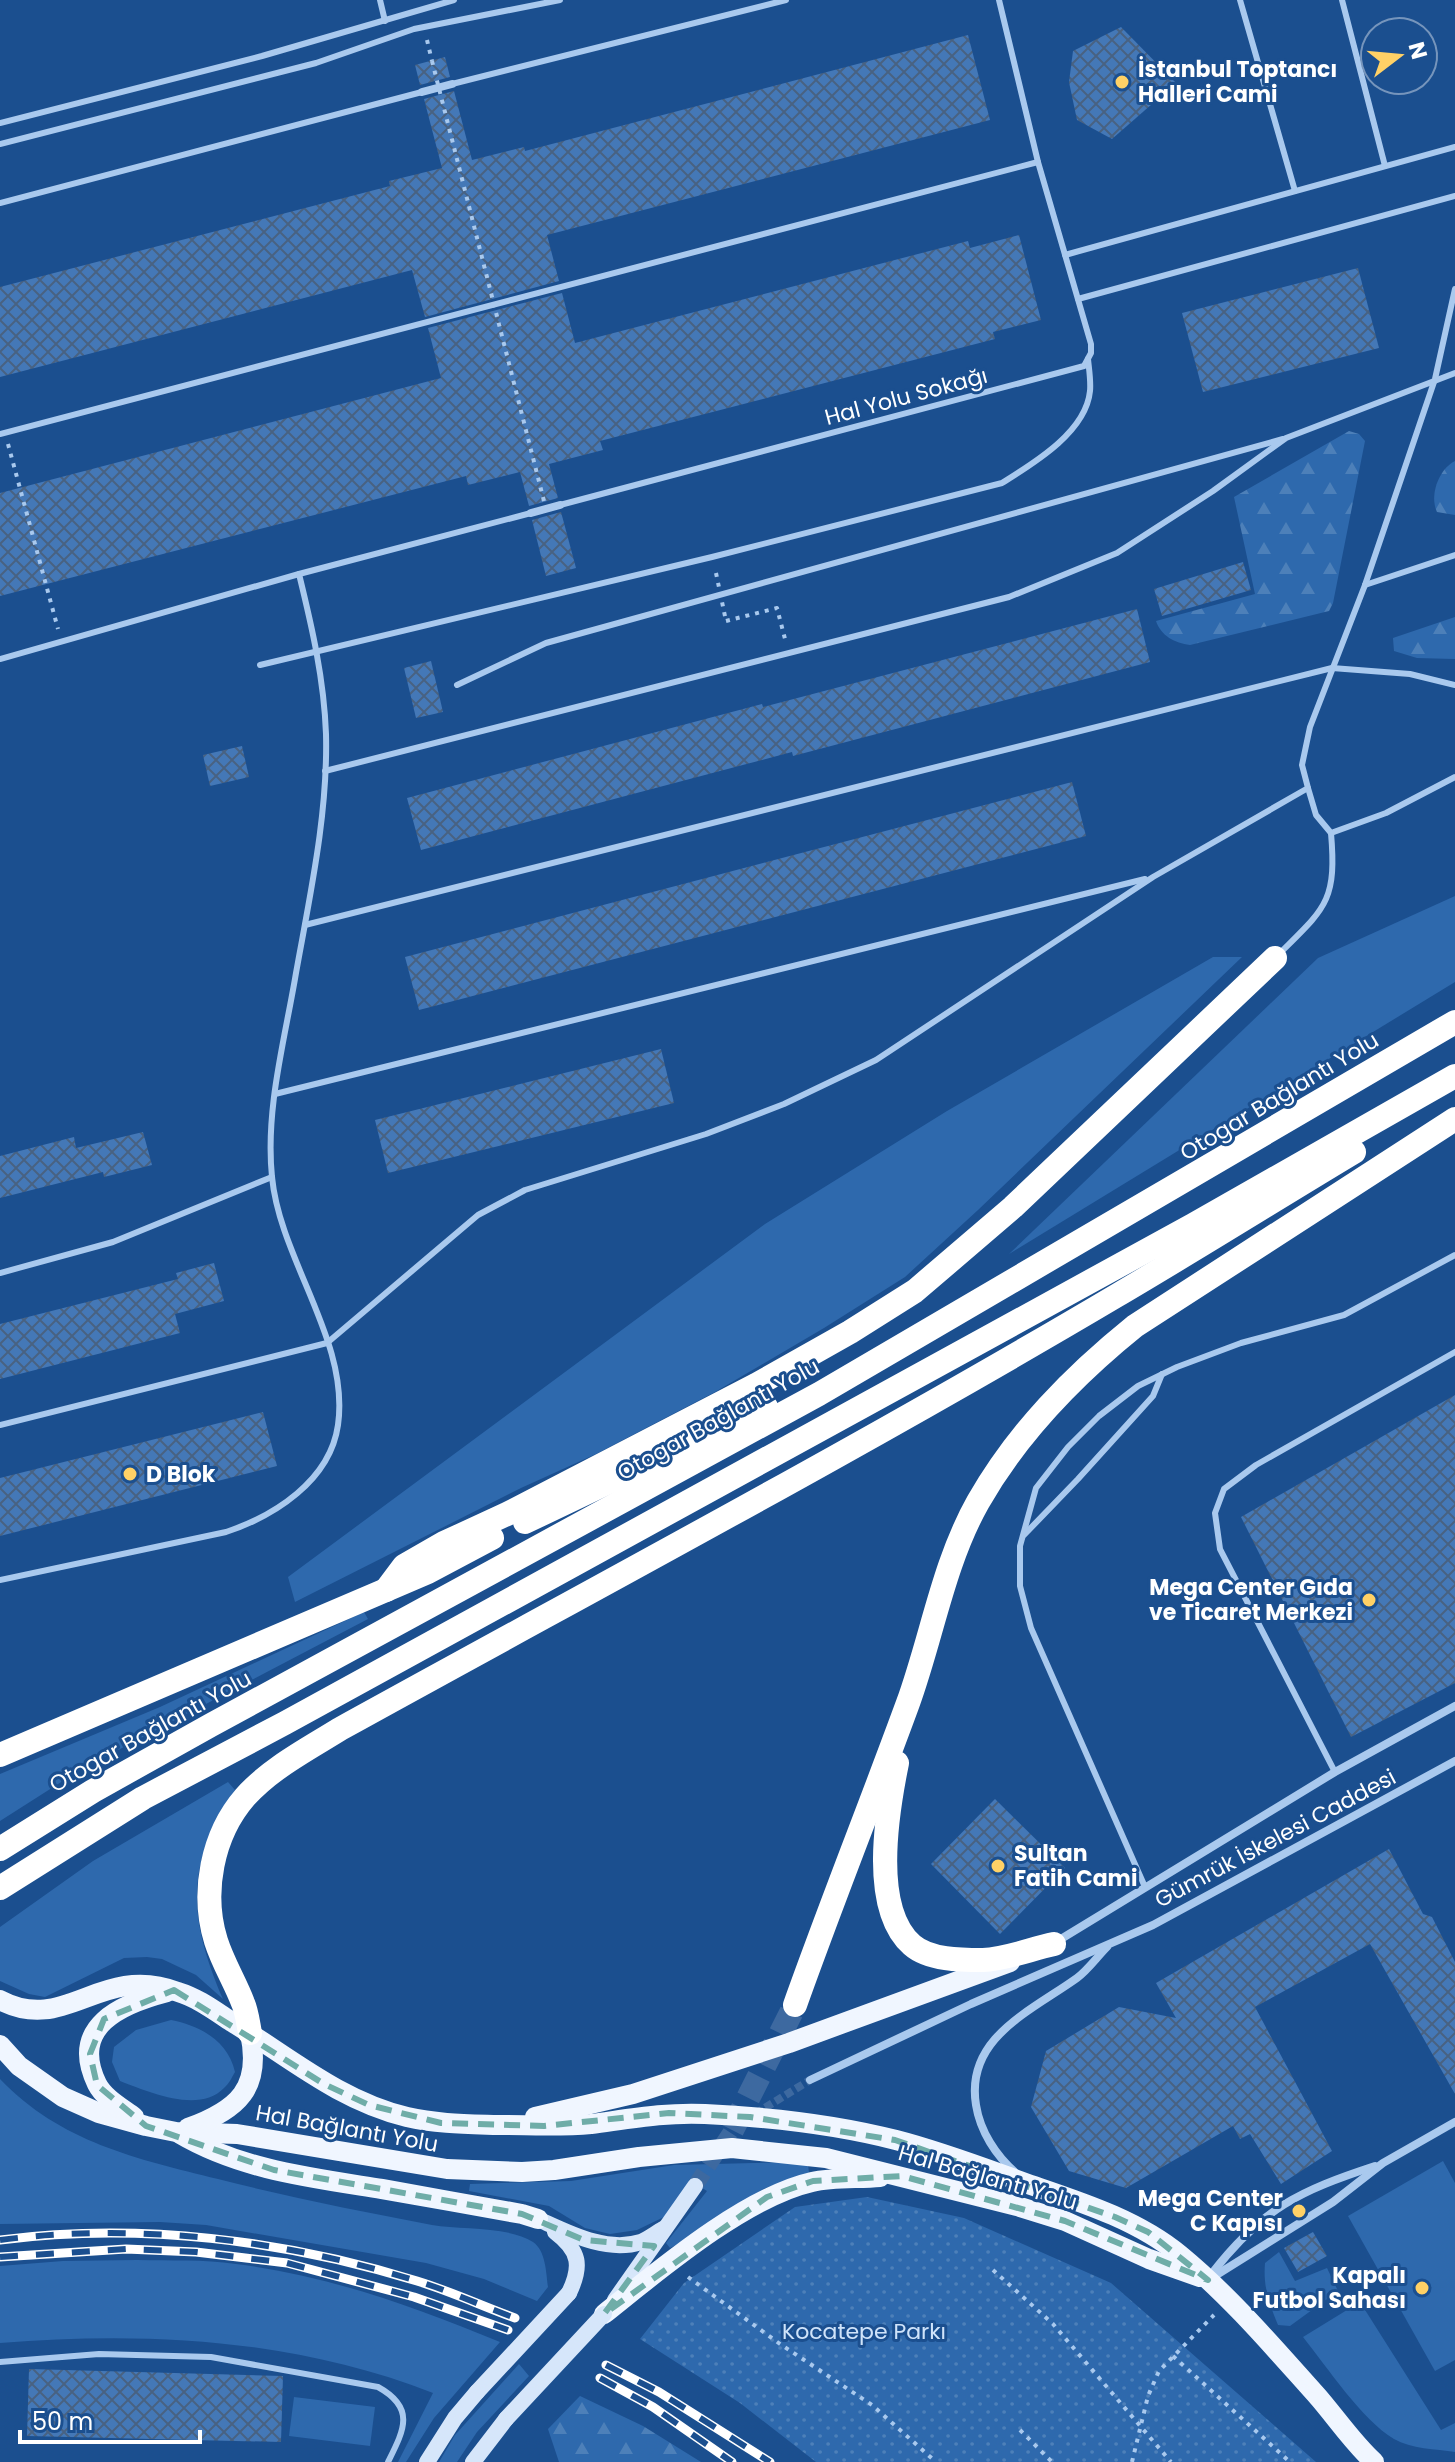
<svg xmlns="http://www.w3.org/2000/svg" width="1455" height="2462" viewBox="0 0 1455 2462" font-family="Poppins,sans-serif">
  <defs>
    <pattern id="forest-firs" width="22" height="20" patternUnits="userSpaceOnUse" patternTransform="scale(2)"><rect width="22" height="20" fill="#2e69ad"/><path d="M5 1l3.5 6h-7zM16 11l3.5 6h-7z" fill="#4d80b9"/></pattern>
    <pattern id="park-dots" width="8" height="8" patternUnits="userSpaceOnUse" patternTransform="scale(2)"><rect width="8" height="8" fill="#2e69ad"/><path d="M2 2h.1M6 6h.1" fill="none" stroke="#4d80b9" stroke-width="1.8" stroke-linecap="round"/></pattern>
    <pattern id="building-cross-hatch" width="8" height="8" patternUnits="userSpaceOnUse" patternTransform="scale(2)"><rect width="8" height="8" fill="#4478b7"/><path d="M0 0l8 8M0 8l8-8" fill="none" stroke="#486282"/></pattern>
  </defs>
  <rect width="100%" height="100%" fill="#1b4f8f"/>
  <!-- grass -->
  <g fill="#2e69ad">
    <polygon points="1455,896 1455,982 1009,1254 1318,958"/>
    <polygon points="1213,957 1242,957 978,1210 905,1277 824,1328 715,1392 596,1454 521,1488 295,1602 288,1577 765,1224 947,1111"/>
    <polygon points="364,1612 368,1619 80,1770 0,1821 0,1774 160,1707"/>
    <path d="M228,1782l7,8c-51,74 -46,130 -12,209l-27,-24 -34,-16 -15,-2 -23,1 -79,39 -16,-3 -29,-13v-54l93,-66z"/>
    <path d="M171,2020c30,6 57,21 64,52 -3,5 -6,12 -11,16 -25,26 -75,4 -104,-7l-8,-19 2,-15 22,-17z"/>
    <path d="M0,2079c60,63 137,80 218,100 70,18 142,32 214,46 29,5 76,1 101,17 13,9 13,31 15,45l-11,14 -53,-22 -58,-16 -220,-38 -46,-3 -160,2z"/>
    <polygon points="1443,2161 1455,2183 1455,2360 1435,2371 1348,2216"/>
    <polygon points="796,2162 808,2164 809,2173 763,2189 686,2240 670,2248 666,2243 707,2191 691,2181 664,2217 637,2230 610,2234 585,2228 549,2206 469,2191 470,2184 571,2181 674,2165"/>
    <path d="M1279,2252l16,29 32,-13 11,23 -48,35 -12,-1c-9,-22 -15,-38 -13,-62z"/>
    <path d="M137,2260c33,1 66,-1 99,4 91,11 179,43 264,78l-66,76 -28,44h-8l35,-69c-139,-54 -286,-62 -433,-50v-77l63,-5z"/>
    <path d="M1360,2302l81,128 14,-7v29c-19,-3 -44,-3 -61,-13 -32,-19 -67,-72 -91,-102z"/>
    <polygon points="519,2364 529,2376 477,2432 457,2462 439,2462 455,2435"/>
    <polygon points="294,2397 375,2407 370,2446 289,2436"/>
  </g>
  <!-- forest -->
  <g fill="url(#forest-firs)">
    <path d="M1349,431l10,3 6,7 -32,162 -4,8 -139,34c-15,-2 -29,-9 -34,-24l99,-27 -21,-97z"/>
    <path d="M1455,461v54l-18,-3c-8,-17 2,-43 18,-51z"/>
    <polygon points="1455,617 1455,659 1417,658 1394,651 1393,638"/>
    <polygon points="580,2396 643,2426 701,2462 559,2462 548,2429"/>
  </g>
  <!-- park -->
  <polygon fill="url(#park-dots)" points="867,2197 964,2218 1111,2283 1316,2462 816,2462 740,2403 640,2339 684,2283 795,2207"/>
  <!-- building -->
  <g fill="url(#building-cross-hatch)">
    <polygon points="1121,27 1176,83 1112,139 1077,120 1069,82 1073,51"/>
    <polygon points="968,35 990,120 547,235 559,281 425,317 412,270 0,377 0,287 390,186 389,181 442,168 424,99 454,91 472,160 524,147 525,151"/>
    <polygon points="445,57 450,77 420,85 415,65"/>
    <polygon points="1019,235 1041,320 993,332 995,339 600,441 603,450 549,464 558,498 529,506 520,472 468,485 466,476 0,596 0,493 441,378 428,328 562,293 575,343 968,241 970,248"/>
    <polygon points="1358,268 1379,348 1203,392 1182,313"/>
    <polygon points="561,512 576,568 546,576 532,520"/>
    <polygon points="1243,562 1251,590 1162,616 1154,589"/>
    <polygon points="1137,609 1150,662 793,756 792,752 421,850 407,798 762,704 763,707"/>
    <polygon points="431,661 443,712 416,718 404,668"/>
    <polygon points="242,746 249,777 210,786 203,755"/>
    <polygon points="1072,782 1086,836 419,1010 405,957"/>
    <polygon points="661,1049 674,1103 388,1173 375,1120"/>
    <polygon points="143,1132 152,1165 104,1177 103,1172 0,1198 0,1156 74,1137 76,1148"/>
    <polygon points="214,1263 224,1301 175,1314 180,1333 0,1379 0,1324 178,1279 176,1273"/>
    <polygon points="1455,1395 1455,1683 1351,1737 1241,1517"/>
    <polygon points="263,1412 277,1466 0,1536 0,1478"/>
    <polygon points="995,1799 1065,1868 1000,1934 931,1864"/>
    <polygon points="1389,1849 1423,1914 1432,1917 1455,1962 1455,2094 1370,1944 1255,2007 1332,2151 1281,2184 1250,2134 1240,2139 1233,2126 1126,2188 1069,2171 1031,2107 1046,2051 1119,2007 1176,2018 1156,1983"/>
    <polygon points="1313,2232 1327,2256 1298,2272 1284,2248"/>
    <polygon points="29,2369 283,2376 281,2442 27,2436"/>
  </g>
  <g fill="none" stroke-linecap="round" stroke-linejoin="round">
    <!-- street-tunnel -->
    <polyline stroke="#3d69a0" stroke-width="8" stroke-dasharray="8 4" stroke-linecap="butt" points="755,2114 810,2080"/>
    <!-- secondary-tunnel -->
    <polyline stroke="#3d69a0" stroke-width="16" stroke-dasharray="16 8" stroke-linecap="butt" points="695,2186 732,2130"/>
    <!-- highway-tunnel -->
    <polyline stroke="#3d69a0" stroke-width="24" stroke-dasharray="24 12" stroke-linecap="butt" points="732,2130 795,2005"/>
    <!-- path -->
    <g stroke="#a9c9ee" stroke-width="4" stroke-dasharray="4 6" stroke-linecap="butt">
      <polyline points="427,40 432,61"/>
      <polyline points="8,444 58,629"/>
      <polyline points="726,621 777,608 785,639"/>
      <polyline points="993,2270 1053,2324 1171,2462"/>
      <polyline points="688,2277 780,2344 872,2405 936,2462"/>
      <polyline points="1173,2356 1290,2462"/>
      <polyline points="1020,2430 1052,2462"/>
      <polyline points="1132,2462 1148,2396 1159,2371 1214,2315"/>
    </g>
    <!-- lane -->
    <g stroke="#a9c9ee" stroke-width="6">
      <polyline points="380,0 385,21"/>
      <polyline points="1240,0 1295,191"/>
      <polyline points="1342,0 1385,166"/>
      <polyline points="452,84 786,0"/>
      <polyline points="0,123 262,56 454,0"/>
      <polyline points="0,144 316,63 414,29 560,0"/>
      <polyline points="0,203 422,92"/>
      <polyline points="1065,255 1455,147"/>
      <polyline points="1078,299 1455,196"/>
      <polyline points="0,434 1038,162"/>
      <polyline points="560,505 1084,366 1091,353 1091,344 1038,162 999,0"/>
      <polyline points="1365,585 1455,555"/>
      <polyline points="0,659 299,574 531,513"/>
      <path d="M260,665l452,-108 290,-74c32,-20 84,-51 88,-92 1,-10 -1,-22 -2,-32"/>
      <polyline points="457,685 546,643 1283,439"/>
      <polyline points="325,771 1009,597 1117,553 1213,491 1286,438 1455,373"/>
      <polyline points="1308,788 1316,815 1331,833 1386,813 1455,777"/>
      <polyline points="305,925 1332,668 1410,674 1455,685"/>
      <path d="M1279,954c46,-46 58,-52 52,-121"/>
      <polyline points="275,1094 1145,879"/>
      <polyline points="0,1273 113,1242 272,1177"/>
      <polyline points="0,1425 327,1343 478,1215 525,1190 706,1134 784,1104 876,1060 1153,877 1308,788 1302,765 1310,727 1365,585 1435,379 1455,289"/>
      <polyline points="1024,1535 1078,1479 1153,1396 1162,1374"/>
      <path d="M0,1580l226,-48c48,-16 104,-51 112,-107 12,-84 -58,-165 -66,-248 -7,-68 13,-138 24,-204 14,-78 32,-159 30,-239 -2,-55 -14,-107 -27,-160"/>
      <polyline points="1335,1772 1220,1549 1215,1513 1224,1489 1256,1465 1455,1352"/>
      <polyline points="1145,1887 1031,1628 1020,1586 1020,1546 1036,1488 1068,1447 1099,1416 1138,1386 1177,1367 1241,1343 1344,1315 1455,1255"/>
      <path d="M0,2362l99,-8 112,3 167,30c38,21 26,43 10,75"/>
    </g>
    <!-- street -->
    <g stroke="#a9c9ee" stroke-width="8">
      <polyline points="422,92 452,84"/>
      <polyline points="531,513 560,505"/>
      <polyline points="1056,1942 1335,1772 1455,1706"/>
      <polyline points="810,2080 971,2004 1153,1925 1455,1761"/>
      <path d="M1016,2173c-20,-17 -36,-42 -40,-68 -11,-67 55,-94 101,-127 11,-8 20,-21 30,-31"/>
      <path d="M1213,2272c50,-64 86,-81 162,-106"/>
      <polyline points="1210,2279 1333,2202 1383,2163 1455,2122"/>
    </g>
    <!-- secondary -->
    <g stroke="#d6e6fa" stroke-width="16">
      <path d="M538,2219c31,14 68,34 103,23 7,-3 15,-9 22,-13"/>
      <path d="M555,2232c25,19 27,34 14,61"/>
      <polyline points="615,2300 695,2186"/>
      <polyline points="427,2462 455,2418 477,2392"/>
      <polyline points="473,2462 506,2419"/>
    </g>
    <!-- primary -->
    <g stroke="#f0f6ff" stroke-width="20">
      <path d="M0,2000c49,26 80,-7 125,-14 18,-3 37,0 53,6 20,6 37,19 54,30 57,35 108,79 175,95 30,7 60,7 91,8 31,0 62,2 93,-1 38,-5 75,-12 114,-10 63,3 129,10 191,26 47,12 93,30 138,46 50,17 105,35 146,69 51,42 95,94 139,143 18,21 35,46 55,64"/>
      <polyline points="0,2045 19,2066 63,2097 99,2113 146,2126 176,2132 237,2134 447,2169 522,2172 554,2170 639,2157 732,2148 826,2158 1017,2206 1065,2221 1149,2259 1200,2277"/>
      <path d="M134,2117c-12,-9 -30,-19 -37,-33 -28,-58 24,-80 70,-92"/>
      <polyline points="535,2117 633,2094 789,2043 1010,1962"/>
      <path d="M188,2128c50,-18 74,-40 62,-95"/>
      <path d="M180,2134c61,36 133,44 202,55 47,8 93,17 140,25l16,5"/>
      <path d="M604,2314c54,-43 141,-117 208,-132 21,-5 46,-3 68,-5"/>
    </g>
    <!-- highway -->
    <g stroke="#fff" stroke-width="24">
      <polyline points="525,1522 766,1407"/>
      <polyline points="386,1590 404,1566 444,1543 507,1514 756,1385 850,1332 915,1291 1013,1207 1275,958"/>
      <polyline points="0,1755 428,1572 492,1538"/>
      <path d="M897,1763c-10,49 -27,145 15,182 17,15 49,15 71,15 23,-1 48,-11 71,-16"/>
      <polyline points="0,1849 93,1791 211,1725 819,1394 1455,1022"/>
      <polyline points="0,1888 143,1798 285,1723 1193,1225 1455,1076"/>
      <path d="M795,2005c36,-101 76,-201 113,-302 24,-66 35,-139 70,-201 40,-70 95,-126 157,-176l320,-207"/>
      <path d="M250,2033c-2,-10 -3,-21 -7,-30 -8,-21 -20,-40 -27,-62 -15,-48 -4,-106 29,-144 26,-29 63,-48 95,-68 259,-143 521,-282 776,-433 80,-47 158,-96 238,-144"/>
    </g>
    <defs>
      <g id="rail">
        <path d="M0,2240c139,-18 284,0 417,41 33,10 65,25 98,37"/>
        <polyline points="0,2257 126,2249 196,2252 287,2263 414,2297 508,2330"/>
        <polyline points="606,2365 659,2392 770,2462"/>
        <polyline points="600,2378 653,2407 732,2462"/>
      </g>
    </defs>
    <!-- rail casing -->
    <use href="#rail" stroke="#fff" stroke-width="9"/>
    <!-- rail -->
    <use href="#rail" stroke="#1b4f8f" stroke-width="6" stroke-dasharray="18" stroke-linecap="butt"/>
    <!-- path-bridge -->
    <g stroke="#a9c9ee" stroke-width="4" stroke-dasharray="4 6" stroke-linecap="butt">
      <polyline points="432,61 546,509"/>
      <polyline points="716,573 726,621"/>
    </g>
    <!-- secondary-bridge -->
    <g stroke="#d6e6fa" stroke-width="16">
      <polyline points="477,2392 569,2293"/>
      <polyline points="506,2419 604,2314"/>
    </g>
  </g>
  <!-- marked area -->
  <path fill="none" stroke="#6fada8" stroke-width="6" stroke-dasharray="16 10" stroke-linejoin="round" d="M174,1990l150,94 45,21 72,18 103,3 125,-13 81,4 145,23 220,77 33,15 60,48 -143,-59 -163,-45 -89,5 -46,16 -163,117 50,-68 -70,-6 -62,-26 -248,-44 -128,-44 -49,-41 -7,-31 14,-35z"/>
  <!-- markers -->
  <g fill="#ffd166" stroke="#1b4f8f" stroke-width="3">
    <circle cx="1122" cy="82" r="8"/>
    <circle cx="130" cy="1474" r="8"/>
    <circle cx="1369" cy="1600" r="8"/>
    <circle cx="998" cy="1866" r="8"/>
    <circle cx="1299" cy="2211" r="8"/>
    <circle cx="1422" cy="2288" r="8"/>
  </g>
  <g text-anchor="middle" stroke-width="6" stroke-linejoin="round" paint-order="stroke">
    <!-- poi labels -->
    <g font-size="22" font-weight="bold" fill="#fff" stroke="#1b4f8f" text-anchor="start">
      <text x="1138" y="77">İstanbul Toptancı<tspan x="1138" dy="25">Halleri Cami</tspan></text>
      <text x="146" y="1482">D Blok</text>
      <text x="1353" y="1595" text-anchor="end">Mega Center Gıda<tspan x="1353" dy="25">ve Ticaret Merkezi</tspan></text>
      <text x="1014" y="1861">Sultan<tspan x="1014" dy="25">Fatih Cami</tspan></text>
      <text x="1283" y="2206" text-anchor="end">Mega Center<tspan x="1283" dy="25">C Kapısı</tspan></text>
      <text x="1406" y="2283" text-anchor="end">Kapalı<tspan x="1406" dy="25">Futbol Sahası</tspan></text>
    </g>
    <!-- street labels -->
    <g font-size="22" fill="#fff" stroke="#1b4f8f">
      <text transform="translate(906 396) rotate(-15)" y="8">Hal Yolu Sokağı</text>
      <text transform="translate(1279 1096) rotate(-31)" y="8">Otogar Bağlantı Yolu</text>
      <text transform="translate(718 1419) rotate(-29)" y="8">Otogar Bağlantı Yolu</text>
      <text transform="translate(150 1731) rotate(-29)" y="8">Otogar Bağlantı Yolu</text>
      <text transform="translate(1275 1838) rotate(-28)" y="8">Gümrük İskelesi Caddesi</text>
      <text transform="translate(347 2128) rotate(10)" y="8">Hal Bağlantı Yolu</text>
      <text transform="translate(988 2177) rotate(16)" y="8">Hal Bağlantı Yolu</text>
    </g>
    <!-- park labels -->
    <g font-size="22" fill="#cfe3fa" stroke="#1b4f8f">
      <text x="864" y="2339">Kocatepe Parkı</text>
    </g>
  </g>
  <!-- north arrow -->
  <g transform="translate(1399 56) rotate(74)"><circle r="38" fill="#1b4f8f" stroke="#7695bc" stroke-width="2"/>
  <path d="M0-6L14 30L0 20L-14 30Z" fill="#ffd166"/>
  <text y="-12" font-size="22" font-weight="bold" text-anchor="middle" fill="#ffffff">N</text>
  </g>
  <!-- scale -->
  <path d="M20 2430v12h180v-12" fill="none" stroke="#ffffff" stroke-width="4"/>
  <text x="32" y="2430" font-size="24" fill="#ffffff" stroke="#1b4f8f" stroke-width="6" paint-order="stroke">50 m</text>
</svg>
